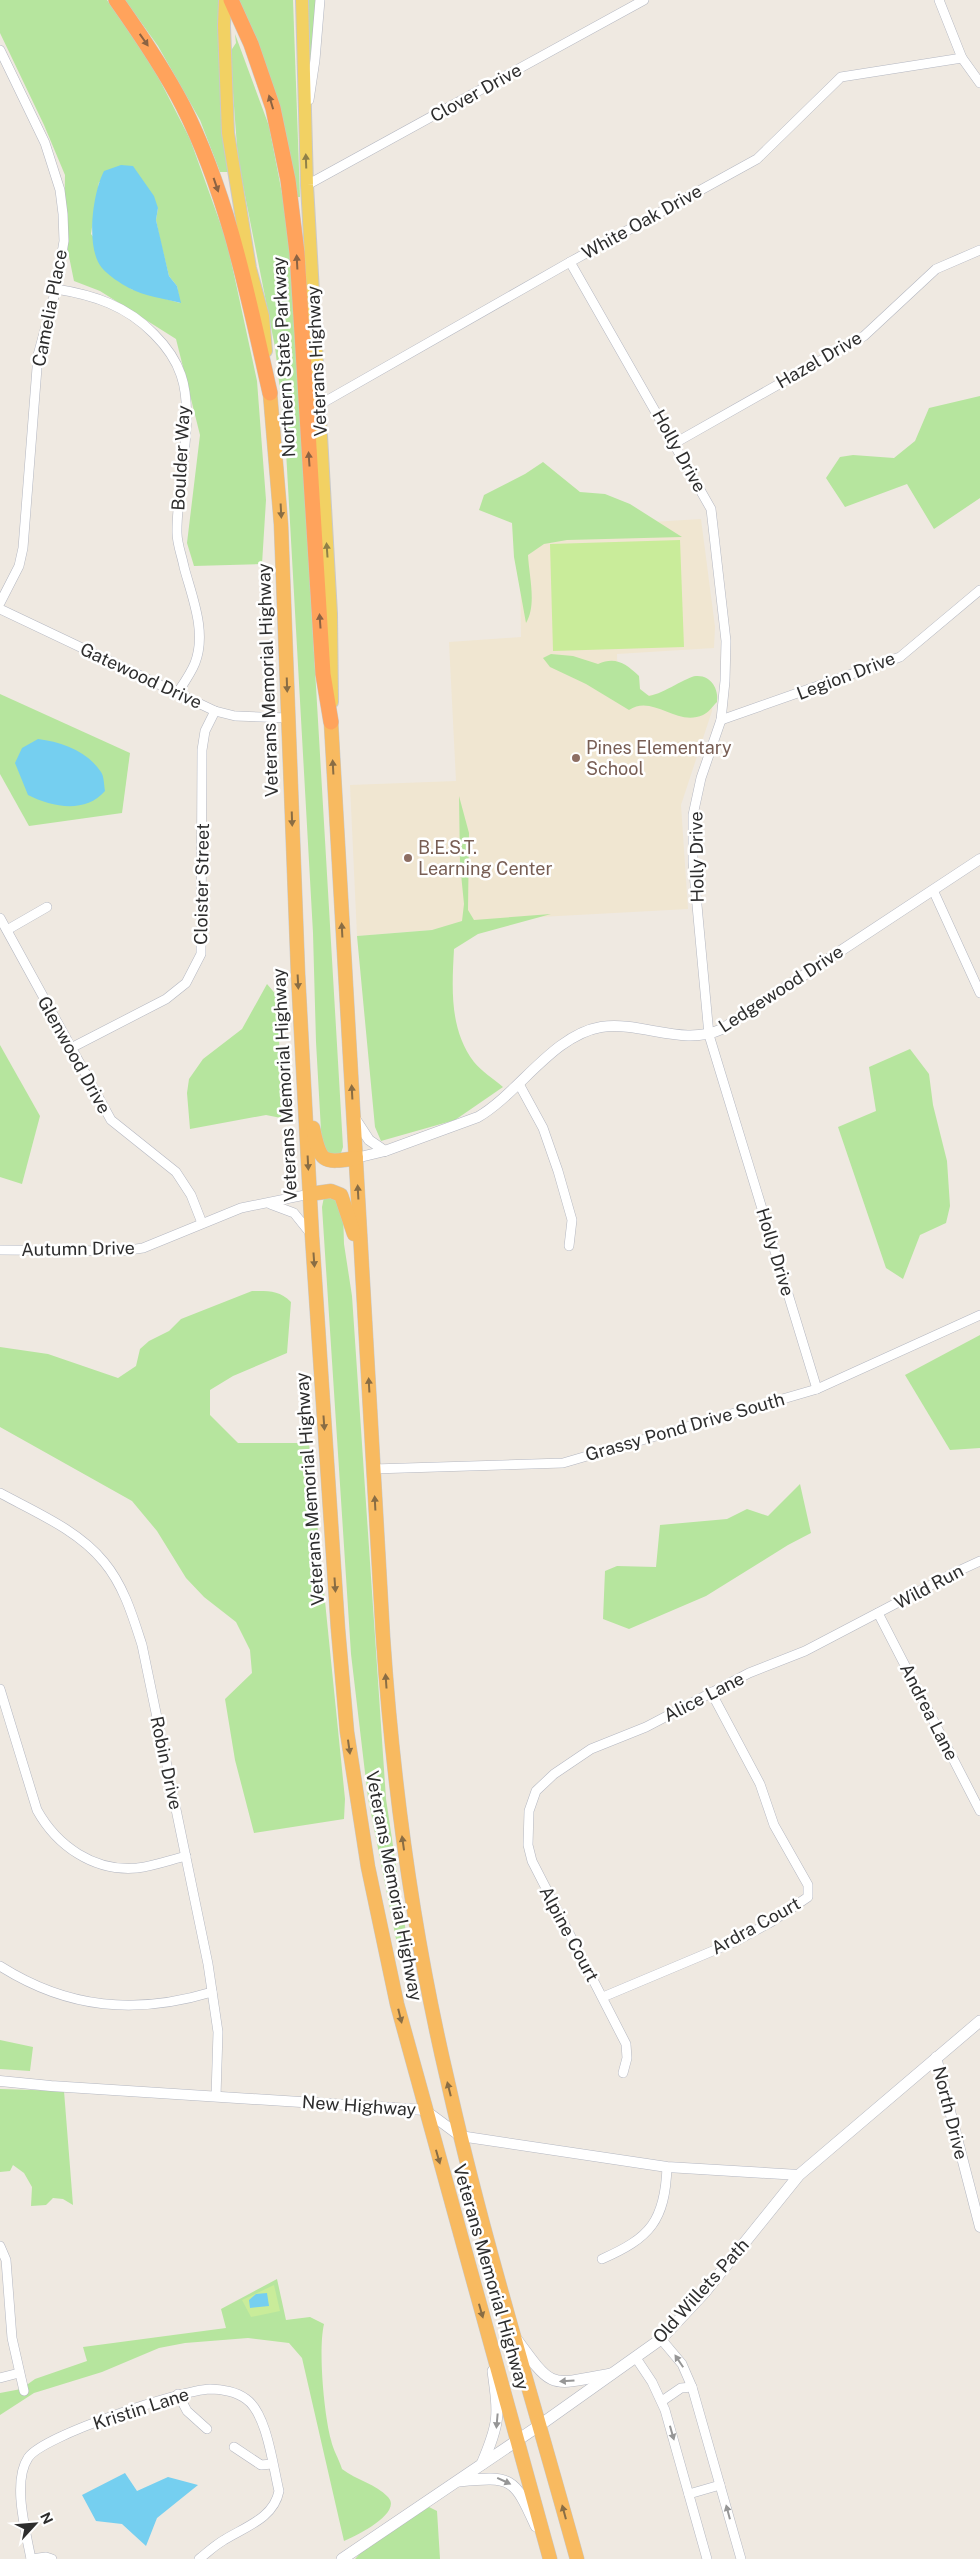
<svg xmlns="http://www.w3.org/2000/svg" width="980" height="2559" viewBox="0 0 980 2559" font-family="'Public Sans',sans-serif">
  <rect width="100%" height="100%" fill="#efe9e1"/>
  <!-- education -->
  <polygon fill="#f0e6d1" points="701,519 715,627 714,648 617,654 618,697 713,691 712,711 681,805 688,909 467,921 467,927 357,936 350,785 456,781 449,642 521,637 520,530"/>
  <!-- green -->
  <g fill="#b6e59e" fill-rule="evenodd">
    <path d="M0,0h107l44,63 39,76 37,103 30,139 9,119 -4,64 -68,2 -7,-23 13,-108 -24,-96 -76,-48 -26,-10 -10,-49 1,-57 -21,-50 -44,-92zM99,182l59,26 -2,12 4,20 9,36 8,10 3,17 -49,-14 -40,-55z"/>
    <polygon points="125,0 219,0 221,118 229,172 220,172 200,120 158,46"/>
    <polygon points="237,0 293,0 300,197 296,197"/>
    <polygon points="307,0 316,0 311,60 309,60"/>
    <polygon points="235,34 269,126 285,209 291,260 343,1147 341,1153 336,1158 322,1148 316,1042 313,933 285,433 275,347 238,160 230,52 236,43"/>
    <polygon points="980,396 980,498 934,529 907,484 845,507 826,478 840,457 853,455 894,458 915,441 929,408"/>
    <path d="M543,462l37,30 25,2 25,10 52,33 -115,3 -23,4 -16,11c1,21 9,50 -2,68l-12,-66 -2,-34 -33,-13 5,-15 41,-21z"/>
    <path d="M551,654l22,2 25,8c18,-8 28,0 41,12l1,13 9,7c16,-3 37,-19 47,-20 15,-1 23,13 21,26 -5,5 -8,10 -14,13 -27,12 -50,-21 -74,-5l-43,-26 -36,-17 -7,-9z"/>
    <polygon points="0,694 130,753 122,813 29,826 0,774"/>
    <path d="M459,796l10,37 -1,77 6,10 77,-6 -73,20 -24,15c-2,39 -5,80 20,113 7,9 20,17 29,25l-48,33 -74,21 -6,-14 -18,-191 75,-6 30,-9 2,-17 -4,-40z"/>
    <polygon points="267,984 278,997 281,1118 266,1115 190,1129 187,1093 189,1079 203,1059 242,1029"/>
    <polygon points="0,1045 40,1116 22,1184 0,1177"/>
    <polygon points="910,1049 929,1074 933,1105 947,1161 950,1206 946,1223 920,1235 903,1279 886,1268 838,1127 876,1111 869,1067"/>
    <polygon points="336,1196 343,1212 344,1244 352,1296 386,1799 408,1946 399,1954 368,1798 351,1654 322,1207 324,1197"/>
    <path d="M252,1291c17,0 27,-1 39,11l-4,51 -54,23 -23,14v25l28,28h71l36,356 -1,20 -90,14 -19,-73 -10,-61 27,-26 -2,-23 -14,-28 -32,-25 -18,-19 -29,-47 -25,-30 -132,-74v-80l48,7 70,24 18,-12 4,-17 9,-8 20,-10 12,-12z"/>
    <polygon points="980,1335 980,1448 950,1450 905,1375"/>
    <polygon points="800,1484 811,1533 788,1545 706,1596 629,1629 603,1619 605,1571 617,1566 656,1567 660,1525 727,1519 747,1509 768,1516"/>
    <polygon points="0,2040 33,2047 30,2071 0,2069"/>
    <polygon points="0,2089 64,2091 73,2205 63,2199 53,2198 46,2205 31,2206 32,2187 24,2173 13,2165 10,2171 0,2172"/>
    <path d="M277,2279l9,41 24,-3 14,7c-6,26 0,90 7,116 2,10 8,19 11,29 14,11 34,15 46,28 15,16 -32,39 -44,44l-42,-183 -13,-15 -41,-5 -63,5 -26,5 -57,24 -68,21 -34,22v-22l21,-4 14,-10 52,-18 -4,-14 143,-19 -5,-19z"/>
    <polygon points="429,2507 437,2511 440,2559 355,2559 368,2545"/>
  </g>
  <!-- pitch -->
  <g fill="#c9ec9a">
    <polygon points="680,540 684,647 553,651 550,544"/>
    <polygon points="274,2285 280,2311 251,2317 242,2300"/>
  </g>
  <!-- water -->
  <g fill="#75cff0">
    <path d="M121,165l12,1 21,30 4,12 -2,12 13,56 8,10 4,17c-16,-4 -37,-7 -52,-15 -9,-5 -20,-12 -27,-20 -17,-20 -9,-76 2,-97z"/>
    <path d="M38,739c24,3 49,12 63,33 3,4 3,13 4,19 -20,23 -53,16 -77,4l-13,-32 7,-15z"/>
    <polygon points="267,2293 269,2306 250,2308 249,2300 256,2294"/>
    <polygon points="125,2473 137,2491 168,2477 198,2485 157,2518 146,2546 122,2524 96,2521 82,2495"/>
  </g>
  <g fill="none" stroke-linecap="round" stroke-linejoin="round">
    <defs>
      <g id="minor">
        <polyline points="939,0 962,58 980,83"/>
        <polyline points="0,50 45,143 60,190 63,214 64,241 56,289 38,355 23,548 19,566 0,603"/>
        <polyline points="309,100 315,60 320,0"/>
        <polyline points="307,185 644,0"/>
        <polyline points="570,262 711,509 726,641 725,681 721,720 701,778 693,815 693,862 709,1035 817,1389"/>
        <path d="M56,289c38,6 71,17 98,45 11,11 22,26 27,41 15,43 -5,112 -4,158 0,11 5,23 7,34 8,30 23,65 11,96 -4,10 -11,20 -17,29"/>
        <polyline points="319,405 570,262 757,159 841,77 962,58"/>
        <polyline points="675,443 864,336 936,269 980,250"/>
        <polyline points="0,609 215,711 235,716 288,718"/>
        <polyline points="721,720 900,657 980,590"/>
        <polyline points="933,890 980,993"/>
        <polyline points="0,918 111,1120 176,1172 191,1195 202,1223"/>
        <polyline points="7,930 47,907"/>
        <polyline points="71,1048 166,999 186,983 201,954 202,750 205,731 215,711"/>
        <polyline points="519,1084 543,1128 558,1171 572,1220 569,1246"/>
        <polyline points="270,1204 294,1213 310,1233"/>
        <polyline points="0,1250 122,1251 143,1248 241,1208 310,1194"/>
        <polyline points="373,1469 563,1463 817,1389 980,1315"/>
        <path d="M0,1493c35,19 78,37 104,69 20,24 29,55 38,83l66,319 10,68 -2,64"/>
        <polyline points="878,1613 980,1811"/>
        <path d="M0,1689l37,121c20,36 57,62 100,58 17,-2 33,-8 49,-12"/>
        <path d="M0,1966c68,43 136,49 212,26"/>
        <polyline points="603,1997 734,1942 771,1922 808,1897 808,1885 774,1825 760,1784 711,1692"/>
        <polyline points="623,2073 627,2058 626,2044 532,1861 528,1845 529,1811 536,1791 554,1774 591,1749 646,1727 749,1673 805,1651 954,1573 980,1561"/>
        <polyline points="0,2246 6,2260 12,2338 24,2391"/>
        <path d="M602,2259c48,-21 63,-38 65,-92"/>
        <polyline points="661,2339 682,2364 692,2387 741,2559"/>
        <polyline points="636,2358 652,2382 665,2410 707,2559"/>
        <polyline points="0,2378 19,2373"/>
        <polyline points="178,2394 187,2411 207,2429"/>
        <polyline points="662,2401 681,2388 692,2387"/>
        <polyline points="234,2447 261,2465 272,2464"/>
        <polyline points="689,2494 720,2485"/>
        <path d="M31,2559c-5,-27 -19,-77 -3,-101 13,-22 154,-68 182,-69 12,0 27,3 36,10 21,14 27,68 33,92 -5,27 -34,36 -55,49 -9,5 -17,13 -25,19"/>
        <polyline points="31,2559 46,2557 52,2559"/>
      </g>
      <g id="tertiary">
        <polyline points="354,1117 369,1140 385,1151"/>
        <path d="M356,1158l29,-7 93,-34c41,-24 75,-82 123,-90 41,-6 82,20 121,2l258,-170"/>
        <polyline points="936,2057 980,2227"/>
        <polyline points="0,2081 51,2086 425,2110 460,2136 667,2167 799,2175"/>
      </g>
      <g id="secondary">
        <path d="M517,2340c37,51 33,45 94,34"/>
        <path d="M482,2464c18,-42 17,-48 11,-93"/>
        <path d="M459,2481c53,-5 55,-4 77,45"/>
        <polyline points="342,2559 540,2425 661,2339 704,2293 799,2175 980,2021"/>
      </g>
      <g id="primary">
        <polyline points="225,0 224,26 228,133 250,268 263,316 266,351"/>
        <polyline points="302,0 307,185 331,614 332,702"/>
      </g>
      <g id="trunk">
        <polyline points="270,393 281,524 298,974 312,1236 338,1629 347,1732 368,1867 397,2004 550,2559"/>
        <path d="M331,722l52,915c10,149 30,296 64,441 36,162 86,321 130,481"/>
        <path d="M313,1128c7,34 9,36 43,30"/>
        <polyline points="310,1194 331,1191 341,1195 354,1234"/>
      </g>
      <g id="motorway">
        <path d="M116,0c24,34 48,69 67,106 45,89 65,190 87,287"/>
        <polyline points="231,0 251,44 273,108 288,180 297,253 323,674 331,722"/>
      </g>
    </defs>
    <!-- minor casing -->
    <use href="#minor" stroke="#b4b7c1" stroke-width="10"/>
    <!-- tertiary casing -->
    <use href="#tertiary" stroke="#b4b7c1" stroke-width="11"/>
    <!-- secondary casing -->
    <use href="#secondary" stroke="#b4b7c1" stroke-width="12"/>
    <!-- primary casing -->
    <use href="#primary" stroke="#c9c9c9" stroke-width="14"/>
    <!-- trunk casing -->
    <use href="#trunk" stroke="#c9c9c9" stroke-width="15"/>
    <!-- motorway casing -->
    <use href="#motorway" stroke="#c9c9c9" stroke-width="16"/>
    <!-- minor -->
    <use href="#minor" stroke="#fff" stroke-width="9"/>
    <!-- tertiary -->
    <use href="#tertiary" stroke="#fff" stroke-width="10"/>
    <!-- secondary -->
    <use href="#secondary" stroke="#fff" stroke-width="11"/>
    <!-- primary -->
    <use href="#primary" stroke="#f2d163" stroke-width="12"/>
    <!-- trunk -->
    <use href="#trunk" stroke="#f8ba60" stroke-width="14"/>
    <!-- motorway -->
    <use href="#motorway" stroke="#ffa35c" stroke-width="15"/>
  </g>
  <!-- one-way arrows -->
  <defs><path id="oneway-solid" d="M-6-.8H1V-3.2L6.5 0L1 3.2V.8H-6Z" transform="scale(1.25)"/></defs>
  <g fill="#8c6343">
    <use href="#oneway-solid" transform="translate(144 40) rotate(55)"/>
    <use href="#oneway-solid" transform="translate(271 102) rotate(-107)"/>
    <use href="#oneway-solid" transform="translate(216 185) rotate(71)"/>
    <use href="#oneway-solid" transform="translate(297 262) rotate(-93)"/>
    <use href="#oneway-solid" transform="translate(309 459) rotate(-94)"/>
    <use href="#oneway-solid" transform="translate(320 621) rotate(-94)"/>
  </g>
  <g fill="#908048">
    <use href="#oneway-solid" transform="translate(306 161) rotate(-92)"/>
    <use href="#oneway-solid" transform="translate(327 550) rotate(-94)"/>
  </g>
  <g fill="#896d44">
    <use href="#oneway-solid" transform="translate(281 511) rotate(87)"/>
    <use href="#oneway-solid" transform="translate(287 685) rotate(88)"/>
    <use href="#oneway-solid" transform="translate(333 767) rotate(-93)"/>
    <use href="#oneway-solid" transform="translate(292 819) rotate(88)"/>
    <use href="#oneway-solid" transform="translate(342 930) rotate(-93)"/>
    <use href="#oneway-solid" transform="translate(298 982) rotate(87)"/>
    <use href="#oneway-solid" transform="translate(352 1092) rotate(-93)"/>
    <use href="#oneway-solid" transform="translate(308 1163) rotate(87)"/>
    <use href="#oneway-solid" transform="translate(358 1192) rotate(-93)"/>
    <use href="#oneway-solid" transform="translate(314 1260) rotate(86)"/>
    <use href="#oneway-solid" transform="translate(369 1385) rotate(-93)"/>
    <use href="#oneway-solid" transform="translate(324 1423) rotate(86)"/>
    <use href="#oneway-solid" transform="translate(375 1503) rotate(-93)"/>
    <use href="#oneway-solid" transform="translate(335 1585) rotate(86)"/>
    <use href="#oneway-solid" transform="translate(386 1681) rotate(-94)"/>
    <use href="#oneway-solid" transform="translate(349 1747) rotate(82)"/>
    <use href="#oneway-solid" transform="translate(403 1843) rotate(-98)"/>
    <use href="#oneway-solid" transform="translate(400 2016) rotate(76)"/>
    <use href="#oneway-solid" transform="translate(449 2089) rotate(-104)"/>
    <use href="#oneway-solid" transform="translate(438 2157) rotate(74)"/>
    <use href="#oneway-solid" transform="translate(481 2311) rotate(74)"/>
    <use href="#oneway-solid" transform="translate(564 2512) rotate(-105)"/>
  </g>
  <g fill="#969696">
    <use href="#oneway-solid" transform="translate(679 2361) rotate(-124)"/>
    <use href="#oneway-solid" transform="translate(567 2381) rotate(176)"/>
    <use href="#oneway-solid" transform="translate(497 2421) rotate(95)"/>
    <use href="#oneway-solid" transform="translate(672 2433) rotate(74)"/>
    <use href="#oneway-solid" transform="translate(504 2481) rotate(25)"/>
    <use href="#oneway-solid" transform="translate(728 2512) rotate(-105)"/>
  </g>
  <!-- markers -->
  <g fill="#8d6e63" stroke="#fff" stroke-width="2">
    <circle cx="576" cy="758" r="5"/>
    <circle cx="408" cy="858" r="5"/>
  </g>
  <g text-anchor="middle" stroke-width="5" stroke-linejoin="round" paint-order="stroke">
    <!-- street labels -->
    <g font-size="18" fill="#2e2e2e" stroke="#fff">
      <text transform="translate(476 93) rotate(-29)" y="6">Clover Drive</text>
      <text transform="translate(642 222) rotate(-29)" y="6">White Oak Drive</text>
      <text transform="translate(50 308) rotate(-79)" y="6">Camelia Place</text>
      <text transform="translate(284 357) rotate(-93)" y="6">Northern State Parkway</text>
      <text transform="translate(819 360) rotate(-30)" y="6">Hazel Drive</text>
      <text transform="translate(317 361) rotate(-93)" y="6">Veterans Highway</text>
      <text transform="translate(679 451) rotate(61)" y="6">Holly Drive</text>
      <text transform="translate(181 458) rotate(-87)" y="6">Boulder Way</text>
      <text transform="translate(141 676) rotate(25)" y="6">Gatewood Drive</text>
      <text transform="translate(846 676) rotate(-21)" y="6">Legion Drive</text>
      <text transform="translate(268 680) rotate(-92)" y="6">Veterans Memorial Highway</text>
      <text transform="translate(697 857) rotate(-91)" y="6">Holly Drive</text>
      <text transform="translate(202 884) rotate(-89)" y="6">Cloister Street</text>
      <text transform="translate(781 989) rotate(-33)" y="6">Ledgewood Drive</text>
      <text transform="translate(74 1055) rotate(61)" y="6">Glenwood Drive</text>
      <text transform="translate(285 1085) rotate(-93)" y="6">Veterans Memorial Highway</text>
      <text transform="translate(78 1249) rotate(-1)" y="6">Autumn Drive</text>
      <text transform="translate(775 1252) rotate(73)" y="6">Holly Drive</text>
      <text transform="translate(685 1427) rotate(-16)" y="6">Grassy Pond Drive South</text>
      <text transform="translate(310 1489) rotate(-94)" y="6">Veterans Memorial Highway</text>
      <text transform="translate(929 1587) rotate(-28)" y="6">Wild Run</text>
      <text transform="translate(704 1697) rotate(-27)" y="6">Alice Lane</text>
      <text transform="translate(929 1712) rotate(63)" y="6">Andrea Lane</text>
      <text transform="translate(166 1763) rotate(78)" y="6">Robin Drive</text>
      <text transform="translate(394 1886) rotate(79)" y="6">Veterans Memorial Highway</text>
      <text transform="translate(756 1926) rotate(-29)" y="6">Ardra Court</text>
      <text transform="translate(569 1934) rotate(62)" y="6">Alpine Court</text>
      <text transform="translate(359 2106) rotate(4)" y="6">New Highway</text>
      <text transform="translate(950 2113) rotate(76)" y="6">North Drive</text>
      <text transform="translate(491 2277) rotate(74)" y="6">Veterans Memorial Highway</text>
      <text transform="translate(701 2291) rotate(-48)" y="6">Old Willets Path</text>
      <text transform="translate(141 2409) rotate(-18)" y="6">Kristin Lane</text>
    </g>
    <!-- education labels -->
    <g font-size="18" fill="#785e54" stroke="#fff" text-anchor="start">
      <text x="586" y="754">Pines Elementary<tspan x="586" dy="21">School</tspan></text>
      <text x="418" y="854">B.E.S.T.<tspan x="418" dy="21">Learning Center</tspan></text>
    </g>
  </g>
  <!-- north arrow -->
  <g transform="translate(35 2524) rotate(64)" stroke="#ffffff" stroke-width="4" paint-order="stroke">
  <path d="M0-4L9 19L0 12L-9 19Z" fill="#2e2e2e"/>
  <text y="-8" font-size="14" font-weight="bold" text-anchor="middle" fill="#2e2e2e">N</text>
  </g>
</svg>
